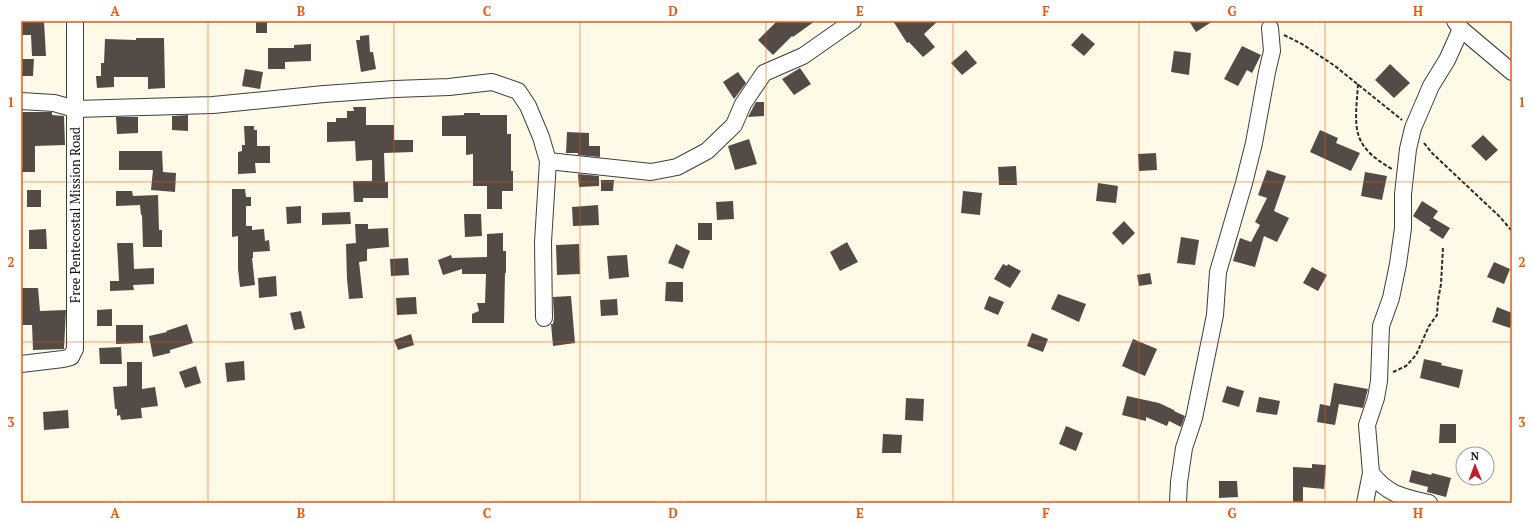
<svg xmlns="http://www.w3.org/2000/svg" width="1533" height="524" viewBox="0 0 1533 524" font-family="'PT Serif',serif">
  <rect width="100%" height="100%" fill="#fff9e8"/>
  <!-- building -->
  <g fill="#544b47">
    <polygon points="21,21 44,21 46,56 32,56 31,35 21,35"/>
    <rect x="256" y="21" width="11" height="12"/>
    <polygon points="777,21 815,21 793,37 792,36 773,55 758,40"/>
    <polygon points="893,21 938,21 924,34 935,47 923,57 909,42 907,43"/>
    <polygon points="1189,21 1213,21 1196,32"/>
    <polygon points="1082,33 1095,44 1084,56 1071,45"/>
    <polygon points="369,35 370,52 373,52 376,69 361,72 356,40 360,40 360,36"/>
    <polygon points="136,38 164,38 165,88 148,89 148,77 114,77 114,87 97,88 96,76 101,76 101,63 104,63 105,39 136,40"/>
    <polygon points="311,44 311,61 285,62 285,69 268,69 268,48 294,48 294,45"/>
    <polygon points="1242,46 1261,55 1252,73 1247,70 1238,86 1224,79"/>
    <polygon points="966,50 977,63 962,75 951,63"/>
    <polygon points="1174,51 1191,53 1189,75 1171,72"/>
    <polygon points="22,59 34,59 33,76 22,76"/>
    <polygon points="1390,64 1410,83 1394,98 1375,80"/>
    <polygon points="800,68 811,84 794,95 782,79"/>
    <polygon points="245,69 263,72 260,89 242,86"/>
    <polygon points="738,72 746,83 734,99 723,82"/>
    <polygon points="756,102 764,102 764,116 748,117"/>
    <polygon points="353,107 366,107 366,125 394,125 394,140 413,140 413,152 384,153 385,182 388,182 388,198 363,198 363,202 354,202 353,181 372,181 372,160 356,161 355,141 327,142 327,122 336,122 336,118 347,118 347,111 354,111"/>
    <polygon points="21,112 52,112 52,115 64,116 65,145 35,146 35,172 21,172"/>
    <polygon points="464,113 480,113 480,115 507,115 507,134 511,134 511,171 513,171 513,191 502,191 502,209 487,209 487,186 473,186 473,154 466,155 466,136 442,136 442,116 464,115"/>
    <polygon points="188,115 188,131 172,130 172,116"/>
    <polygon points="116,117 138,117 138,133 117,134"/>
    <polygon points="244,126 254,126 254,130 257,130 257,146 270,146 270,163 255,163 256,173 238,174 238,152 242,151 242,145 245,145"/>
    <polygon points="1320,130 1338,138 1336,143 1360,153 1351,171 1310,152"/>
    <polygon points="567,132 589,133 589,146 600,146 600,157 578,155 578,153 566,153"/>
    <polygon points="1483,135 1498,150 1486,161 1471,146"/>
    <polygon points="749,139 757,164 735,170 728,146"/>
    <polygon points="119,151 162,151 163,172 176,173 175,192 151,190 153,170 119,170"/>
    <polygon points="1156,153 1157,170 1139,171 1138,154"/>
    <polygon points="1016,166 1017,185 999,185 998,167"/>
    <polygon points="1267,170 1286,176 1274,211 1289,218 1277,242 1264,236 1255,267 1233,261 1240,238 1251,242 1260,225 1255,222 1267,198 1258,195"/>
    <polygon points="1365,172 1387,176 1382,200 1361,196"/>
    <polygon points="578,174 599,176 599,186 579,187"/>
    <polygon points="601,180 614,180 613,191 601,191"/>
    <polygon points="1098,183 1118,186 1116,203 1096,201"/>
    <polygon points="232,189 245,189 246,197 251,197 251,206 246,206 246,226 252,226 252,230 264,229 265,241 269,240 270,251 253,252 253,258 252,258 255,285 240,287 238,269 238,236 232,237"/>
    <rect x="27" y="190" width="14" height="17"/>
    <polygon points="116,191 132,191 133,196 158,195 159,230 162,230 162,247 143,247 142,215 141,215 140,205 116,206"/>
    <polygon points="963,191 982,193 980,215 961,213"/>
    <polygon points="733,201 734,219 717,220 716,202"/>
    <polygon points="1422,201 1438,211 1433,218 1450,228 1443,239 1429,230 1431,228 1413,216"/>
    <polygon points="598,205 599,225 573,226 572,207"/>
    <polygon points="301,206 301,223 287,224 286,207"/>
    <polygon points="350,212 351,224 322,225 322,213"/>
    <polygon points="464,214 481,214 482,236 465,237"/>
    <polygon points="1124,221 1135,233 1123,245 1112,233"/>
    <rect x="698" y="223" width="14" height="17"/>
    <polygon points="355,224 368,224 368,229 388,228 389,247 367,249 367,261 359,262 363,298 349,299 347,279 346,244 356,243"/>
    <polygon points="46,229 47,249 29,249 29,230"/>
    <polygon points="503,233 503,251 506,251 506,273 505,273 504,323 472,323 472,314 479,311 477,303 485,303 486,274 462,274 462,269 443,275 438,260 451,255 452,258 487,257 487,234"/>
    <polygon points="1181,237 1199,240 1195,265 1177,263"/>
    <polygon points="847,242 858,262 840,271 830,252"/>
    <polygon points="117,243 133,243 134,269 154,268 154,284 133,285 134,290 110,291 110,281 119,281"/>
    <polygon points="579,244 580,274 557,275 556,245"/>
    <polygon points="676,244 690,251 683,269 668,263"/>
    <polygon points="627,255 629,277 609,279 607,256"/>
    <polygon points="408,258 409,275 391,276 390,259"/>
    <polygon points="1494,262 1510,269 1504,284 1487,277"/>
    <polygon points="1003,264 1007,266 1008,264 1021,271 1010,288 994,279"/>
    <polygon points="1312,267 1327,275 1318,291 1303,283"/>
    <polygon points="1150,273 1152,284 1139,286 1137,275"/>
    <polygon points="276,276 277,296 259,298 258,278"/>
    <polygon points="666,282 683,282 683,302 665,301"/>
    <polygon points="21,288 38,288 40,311 66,310 64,349 33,350 32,325 21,325"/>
    <polygon points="1058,294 1086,304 1079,322 1051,309"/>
    <polygon points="571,296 575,343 553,346 551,324 553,324 554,318 553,297"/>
    <polygon points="989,296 1004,302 998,315 984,309"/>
    <polygon points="416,297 417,314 397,315 396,298"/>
    <polygon points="617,299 618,315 601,316 600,300"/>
    <polygon points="1497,307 1512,313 1512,321 1510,328 1492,322"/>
    <polygon points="112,309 112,326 97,326 97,310"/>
    <polygon points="301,311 305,328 294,330 290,313"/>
    <polygon points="187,324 193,343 170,350 170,353 153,357 149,336 167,332 166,331"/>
    <polygon points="116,325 143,325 143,343 116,344"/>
    <polygon points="1032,333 1048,339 1043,352 1027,346"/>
    <polygon points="411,334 414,345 398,350 394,340"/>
    <polygon points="1133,339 1157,349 1145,376 1122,366"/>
    <polygon points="121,347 122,364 100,364 99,348"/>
    <polygon points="1424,359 1442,363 1441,365 1463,370 1459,388 1420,378"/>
    <polygon points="244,361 245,380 227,382 225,363"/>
    <polygon points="127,362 142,362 142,389 155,387 158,406 141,408 142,418 121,420 120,415 117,416 117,409 115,409 113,387 127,386"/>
    <polygon points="196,366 201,383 185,388 179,372"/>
    <polygon points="1334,383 1368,389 1363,408 1339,404 1335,425 1317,422 1320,404 1330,406"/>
    <polygon points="1227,386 1244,391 1239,407 1222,402"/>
    <polygon points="1127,396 1159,403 1174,410 1174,411 1185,416 1181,427 1169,421 1167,426 1146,417 1146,421 1122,415"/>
    <polygon points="1259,397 1280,401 1277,415 1256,412"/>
    <polygon points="906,398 924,399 923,421 905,420"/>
    <polygon points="68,410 69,428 44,430 43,412"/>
    <polygon points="1440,424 1456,424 1456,443 1439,443"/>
    <polygon points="1066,426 1083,433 1076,451 1059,444"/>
    <polygon points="883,434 902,435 901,453 882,453"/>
    <polygon points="1312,464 1326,465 1324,489 1303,487 1303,503 1293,503 1293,467 1312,468"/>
    <polygon points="1412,470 1431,475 1432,473 1451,478 1446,497 1427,492 1428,487 1409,482"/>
    <polygon points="1219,481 1237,481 1238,497 1219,498"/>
  </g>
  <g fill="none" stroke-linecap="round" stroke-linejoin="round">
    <defs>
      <g id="minor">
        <polyline points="1455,21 1461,29 1512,72"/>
        <polyline points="21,101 54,103 75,109 213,105 324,94 395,89 449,87 492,82 518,91 528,106 541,137 548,161 543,242 544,318"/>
        <polyline points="548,161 651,172 677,167 707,151 734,125 743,104 764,73 803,56 853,21"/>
        <polyline points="21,364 63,359 71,357 75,349 75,21"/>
        <path d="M1371,473c17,22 32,24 58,30"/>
        <polyline points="1178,503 1179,482 1184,448 1194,418 1215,315 1218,272 1244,183 1254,143 1267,72 1272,51 1270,28"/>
        <polyline points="1365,503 1371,473 1367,425 1376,398 1379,381 1381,326 1391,298 1398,264 1403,228 1403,194 1408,149 1413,128 1431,86 1447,60 1461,29"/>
      </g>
    </defs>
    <!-- minor casing -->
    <use href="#minor" stroke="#3e3e3e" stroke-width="18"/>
    <!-- path -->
    <g stroke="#2d2d2d" stroke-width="2" stroke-dasharray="4 2" stroke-linecap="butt">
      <polyline points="1284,35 1302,44 1335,66 1402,120"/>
      <path d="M1358,84c-3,44 -8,61 34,85"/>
      <polyline points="1424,143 1432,153 1499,216 1512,231"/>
      <polyline points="1393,372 1406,366 1416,355 1429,326 1437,315 1438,300 1441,284 1443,247"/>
    </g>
    <!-- minor -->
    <use href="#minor" stroke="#fff" stroke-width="16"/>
  </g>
  <!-- grid -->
  <path fill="none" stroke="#e8590c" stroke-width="1" stroke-opacity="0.55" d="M208,21v482M394,21v482M580,21v482M766,21v482M953,21v482M1139,21v482M1325,21v482M21,182h1491M21,342h1491"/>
  <g text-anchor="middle" stroke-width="4" stroke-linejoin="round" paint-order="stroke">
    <!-- street labels -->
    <g font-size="13" fill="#0b0b0b" stroke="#fff">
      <text transform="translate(75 215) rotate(-90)" y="5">Free Pentecostal Mission Road</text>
    </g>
  </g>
  <!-- border -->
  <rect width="1533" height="524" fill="none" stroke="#ffffff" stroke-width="44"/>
  <!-- north arrow -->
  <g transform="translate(1475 466) rotate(359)"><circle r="19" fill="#ffffff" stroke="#9d9d9d"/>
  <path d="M0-3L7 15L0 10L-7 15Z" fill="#bf1e2d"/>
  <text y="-6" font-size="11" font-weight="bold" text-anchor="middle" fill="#0b0b0b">N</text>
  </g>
  <rect x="22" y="22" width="1489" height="480" fill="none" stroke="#e8590c" stroke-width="1.5"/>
  <g font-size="13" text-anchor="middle" font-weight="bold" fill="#e8590c">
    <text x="115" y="16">A</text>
    <text x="301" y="16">B</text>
    <text x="487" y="16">C</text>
    <text x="673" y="16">D</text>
    <text x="860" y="16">E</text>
    <text x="1046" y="16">F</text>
    <text x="1232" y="16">G</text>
    <text x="1418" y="16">H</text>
    <text x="11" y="107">1</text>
    <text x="1522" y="107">1</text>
    <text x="11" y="267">2</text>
    <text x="1522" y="267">2</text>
    <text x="11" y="427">3</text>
    <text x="1522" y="427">3</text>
    <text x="115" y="518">A</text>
    <text x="301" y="518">B</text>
    <text x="487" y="518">C</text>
    <text x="673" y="518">D</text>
    <text x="860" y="518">E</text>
    <text x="1046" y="518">F</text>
    <text x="1232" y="518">G</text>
    <text x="1418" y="518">H</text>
  </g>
</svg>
